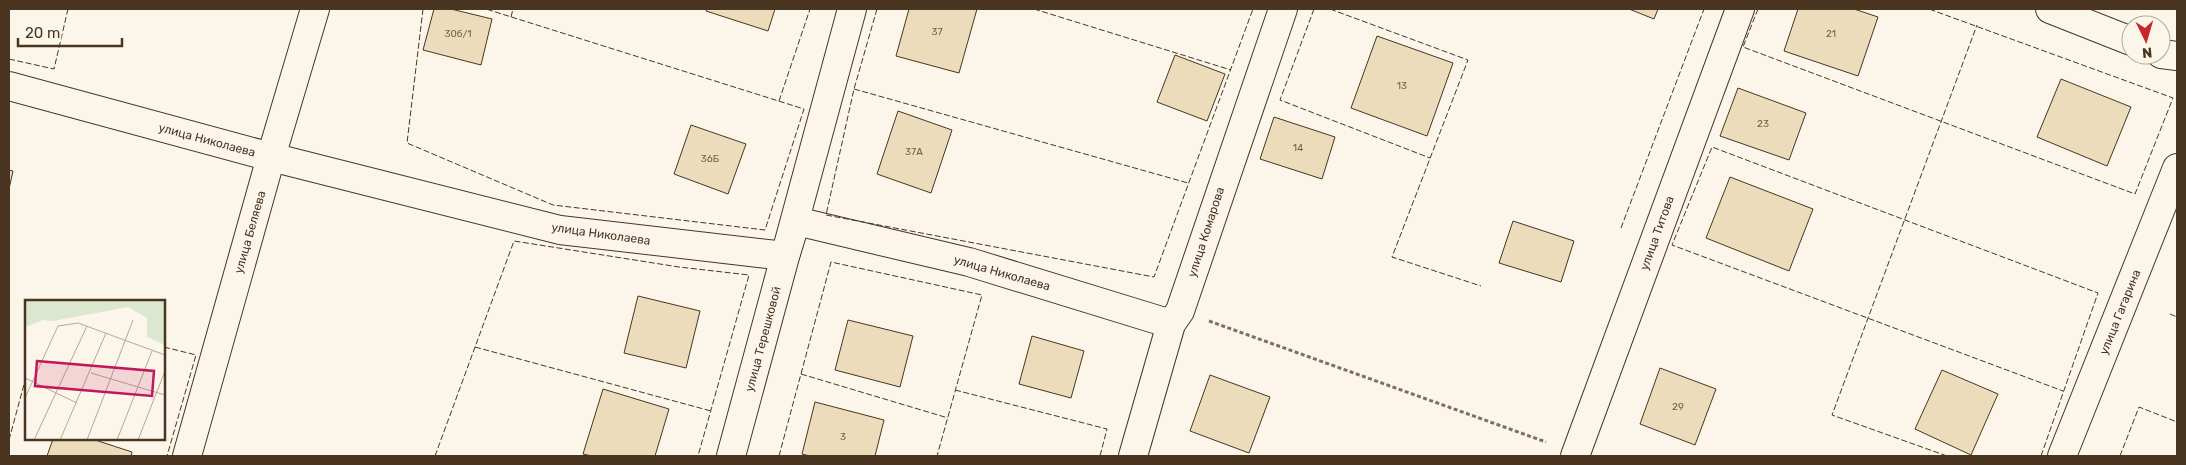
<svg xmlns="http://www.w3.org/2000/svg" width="2186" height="465" font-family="Rubik,sans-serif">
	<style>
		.building { fill: #ecdcbc; stroke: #4a3520 }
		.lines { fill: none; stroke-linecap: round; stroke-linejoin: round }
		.minor-casing { stroke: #4a3520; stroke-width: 30 }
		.path { stroke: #7f6f5c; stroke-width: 3; stroke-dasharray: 4 2.5; stroke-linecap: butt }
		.minor { stroke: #fbf6e9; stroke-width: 28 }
		.fence { stroke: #4a3520; stroke-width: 1; stroke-dasharray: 6 2.5; stroke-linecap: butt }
		.labels { text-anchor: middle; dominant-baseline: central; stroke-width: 4; stroke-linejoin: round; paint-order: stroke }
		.number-label { font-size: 10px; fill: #725f47 }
		.street-label { font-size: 12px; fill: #4a3520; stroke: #fbf6e9 }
		.inset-road { fill: none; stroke: #b4a999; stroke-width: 1 }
		.view { fill: #c2185b; fill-opacity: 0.15; stroke: #c2185b; stroke-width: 2.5 }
		.inset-edge { fill: none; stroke: #4a3520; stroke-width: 2.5 }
	</style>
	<rect width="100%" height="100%" fill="#fbf6e9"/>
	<g class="building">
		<path d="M434,9H451L492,19L481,65L423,50Z"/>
		<path d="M707,9H775L768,31L706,11Z"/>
		<path d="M909,9H977L959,73L896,56Z"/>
		<path d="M1629,9H1658L1654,19Z"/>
		<path d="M1798,9H1854L1878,17L1858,76L1784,51Z"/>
		<path d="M1377,36L1453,63L1427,136L1351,108Z"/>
		<path d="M1175,55L1225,74L1207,121L1157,102Z"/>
		<path d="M2061,79L2131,107L2107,166L2037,137Z"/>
		<path d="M1738,88L1806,113L1789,160L1720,136Z"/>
		<path d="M898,111L952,130L931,193L877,174Z"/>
		<path d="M1274,117L1335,137L1322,179L1260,159Z"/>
		<path d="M691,125L746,144L728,194L674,174Z"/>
		<path d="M9,170L13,171L9,189Z"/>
		<path d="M1730,177L1813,209L1789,271L1706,238Z"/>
		<path d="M1513,221L1574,241L1561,282L1499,263Z"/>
		<path d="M638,296L700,311L686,368L624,353Z"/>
		<path d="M848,320L913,336L900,387L835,370Z"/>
		<path d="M1032,336L1084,351L1071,398L1019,384Z"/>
		<path d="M1660,368L1716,389L1695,445L1640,424Z"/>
		<path d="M1942,370L1998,394L1971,455L1915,429Z"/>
		<path d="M1210,375L1270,397L1249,453L1190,431Z"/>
		<path d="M603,389L669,409L655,456H592L583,454Z"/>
		<path d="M815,402L884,420L875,456H810L802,454Z"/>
		<path d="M53,439H92L132,452L131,456H47Z"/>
	</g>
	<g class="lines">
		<g class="minor-casing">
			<g id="minor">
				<path d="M2050,9L2131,41"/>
				<path d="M2161,54L2177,56"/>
				<path d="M9,86L271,157L560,230L785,256L796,221L969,262L1171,324"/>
				<path d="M187,456L271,157L315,9"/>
				<path d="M731,456L852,9"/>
				<path d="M1133,456L1171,324L1180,311L1283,9"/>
				<path d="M1575,456L1740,9"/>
				<path d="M2062,456L2177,168"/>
			</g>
		</g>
		<path class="path" d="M1209,321L1546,442"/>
		<use href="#minor" class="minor"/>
		<g class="fence">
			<path d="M423,9L407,143L553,205L765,230L804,109L486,9"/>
			<path d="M877,9L854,89L826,215L1154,277L1253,9"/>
			<path d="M1034,9L1231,70"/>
			<path d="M1314,9L1280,100L1430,158"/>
			<path d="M1330,9L1468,60L1392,257L1481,286"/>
			<path d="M1758,9L1743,47L2135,194L2173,98L1929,9"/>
			<path d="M511,17L513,9"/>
			<path d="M9,59L54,69L68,9"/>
			<path d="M854,89L1188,183"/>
			<path d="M779,101L810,9"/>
			<path d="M1621,228L1704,9"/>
			<path d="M2170,314L2177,317"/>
			<path d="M164,347L196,355L167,456"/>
			<path d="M475,347L711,411"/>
			<path d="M801,374L948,418"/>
			<path d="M955,390L1107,429L1100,456"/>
			<path d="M9,440L26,377"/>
			<path d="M435,456L514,241L679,267L749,275L698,456"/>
			<path d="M779,456L831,262L982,295L937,456"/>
			<path d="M1947,456L1832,415L1977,25"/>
			<path d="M2041,456L2098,293L1712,147L1672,245L2063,391"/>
			<path d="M2120,456L2139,407L2177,422"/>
		</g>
	</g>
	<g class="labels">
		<g class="number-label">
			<text x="937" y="32">37</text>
			<text x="458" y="34">30б/1</text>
			<text x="1831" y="34">21</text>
			<text x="1402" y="86">13</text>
			<text x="1763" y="124">23</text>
			<text x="1298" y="148">14</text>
			<text x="914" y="152">37А</text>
			<text x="710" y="159">36Б</text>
			<text x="1678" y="407">29</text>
			<text x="843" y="437">3</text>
		</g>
		<g class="street-label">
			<text transform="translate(207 140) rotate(15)">улица Николаева</text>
			<text transform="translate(250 232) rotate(-74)">улица Беляева</text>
			<text transform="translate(1206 232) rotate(-72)">улица Комарова</text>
			<text transform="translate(1657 233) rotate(-70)">улица Титова</text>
			<text transform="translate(601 234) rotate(8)">улица Николаева</text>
			<text transform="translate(1002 273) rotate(16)">улица Николаева</text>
			<text transform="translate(2120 312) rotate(-68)">улица Гагарина</text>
			<text transform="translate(763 339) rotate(-75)">улица Терешковой</text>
		</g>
	</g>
	<g transform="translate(25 300)">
		<rect width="140" height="140" fill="#fbf6e9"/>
		<path d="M0,0H140V45L122,37V18L103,7L28,21L18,20L0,27Z" fill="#dce7d0"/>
		<path class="inset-road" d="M66,73L140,95M0,78L52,103M0,98L33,26L53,23L140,55M9,140L62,26M35,140L81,33M62,140L108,20M92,140L127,51M113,140L140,71"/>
		<path class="view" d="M12,61L129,71L127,96L10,86Z"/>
		<rect width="140" height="140" class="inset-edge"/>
	</g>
	<rect width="2186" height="465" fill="none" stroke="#4a3520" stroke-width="20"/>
	<g transform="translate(2146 40) rotate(175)"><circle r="24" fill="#fbf6e9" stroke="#b4a999"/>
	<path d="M0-4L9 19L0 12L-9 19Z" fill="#c62828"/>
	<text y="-8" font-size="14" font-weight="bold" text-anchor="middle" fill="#4a3520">N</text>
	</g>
	<path d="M18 38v8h104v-8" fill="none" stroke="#4a3520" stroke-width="2.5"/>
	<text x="25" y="38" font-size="15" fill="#4a3520" stroke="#fbf6e9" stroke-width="4" paint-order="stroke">20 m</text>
</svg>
